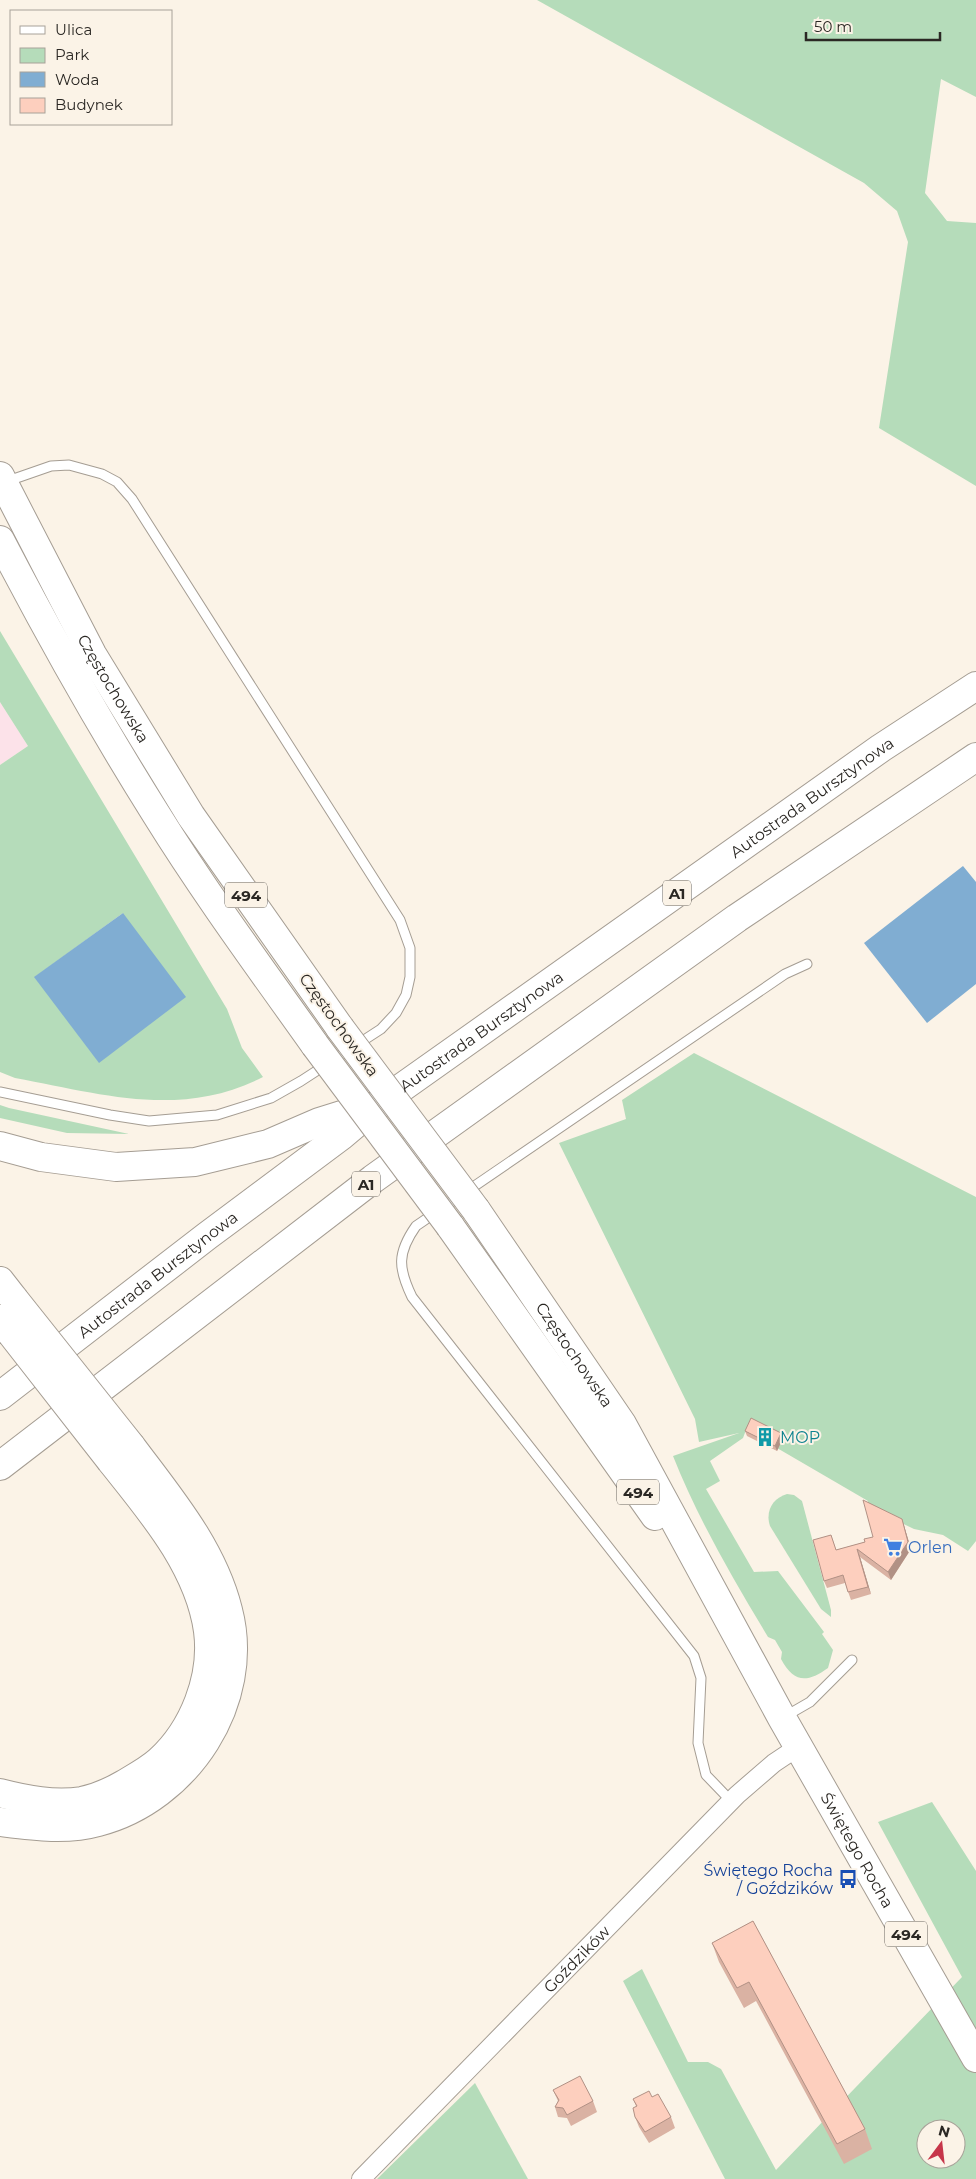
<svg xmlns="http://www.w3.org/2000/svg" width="976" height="2179" font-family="Montserrat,sans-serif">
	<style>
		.industrial { fill: #fce2e9 }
		.green { fill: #b5dcba; fill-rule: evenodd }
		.water { fill: #80add2 }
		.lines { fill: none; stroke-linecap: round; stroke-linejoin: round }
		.service-casing { stroke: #a59d93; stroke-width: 11 }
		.minor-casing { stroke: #a59d93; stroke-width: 20 }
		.primary-casing { stroke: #a59d93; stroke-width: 30 }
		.motorway-casing { stroke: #a59d93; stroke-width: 30 }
		.service { stroke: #fff; stroke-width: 9 }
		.minor { stroke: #fff; stroke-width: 18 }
		.primary { stroke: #fff; stroke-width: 28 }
		.motorway { stroke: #fff; stroke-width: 28 }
		.primary-bridge-casing { stroke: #a59d93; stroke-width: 30; stroke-linecap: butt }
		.motorway-bridge-casing { stroke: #a59d93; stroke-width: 30; stroke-linecap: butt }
		.primary-bridge { stroke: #fff; stroke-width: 28 }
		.motorway-bridge { stroke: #fff; stroke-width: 28 }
		.wall { fill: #dab2a3 }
		.shaded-wall { fill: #b19185 }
		.building { fill: #fdcfbe; stroke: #b19185 }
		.labels { text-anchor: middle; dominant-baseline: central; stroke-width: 4; stroke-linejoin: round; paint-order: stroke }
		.shield { fill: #fbf3e7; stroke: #69655e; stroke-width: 1 }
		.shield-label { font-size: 15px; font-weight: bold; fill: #2b2824 }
		.street-label { font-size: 16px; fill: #2b2824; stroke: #fbf3e7 }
		.culture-label { font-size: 16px; fill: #0d838f; stroke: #fbf3e7; text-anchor: start }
		.shop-label { font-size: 16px; fill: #366cbe; stroke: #fbf3e7; text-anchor: start }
		.transit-label { font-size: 16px; fill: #164399; stroke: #fbf3e7; text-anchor: end }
	</style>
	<rect width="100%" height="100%" fill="#fbf3e7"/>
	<path class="industrial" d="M0,702L28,746L0,765Z"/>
	<g class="green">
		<path d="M537,0H976V97L941,79L925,193L947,221L976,223V486L879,428L908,242L897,211L864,183Z"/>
		<path d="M0,631L227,1009L242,1048L263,1077C180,1119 102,1094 15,1078L0,1072V765L28,746L0,702ZM123,913L99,1062L35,977Z"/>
		<path d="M694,1053L976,1197V1541L968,1551L943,1535L914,1529L866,1506L868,1501L746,1430L743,1438L710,1461L720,1481L706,1489L754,1572L778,1571L824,1632L822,1634L833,1650L828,1668C807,1683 794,1683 781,1659L782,1652L775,1640L768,1637C733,1579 698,1519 673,1456L739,1433L699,1442L695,1419L559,1143L626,1119L622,1100Z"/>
		<path d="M0,1105L9,1108L129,1134L67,1133L0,1118Z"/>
		<path d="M787,1494L794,1495L802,1501L831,1610V1617L821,1609L770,1526C765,1511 773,1498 787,1494Z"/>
		<path d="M932,1802L976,1871V2179H725L623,1981L642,1969L688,2062H708L721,2069L776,2170L962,1977L878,1822ZM926,2129H956V2159H926Z"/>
		<path d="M475,2083L528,2179H377Z"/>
	</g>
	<g class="water">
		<path d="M963,866L976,882V984L927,1023L864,943Z"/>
		<path d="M123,913L186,997L99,1063L34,977Z"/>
	</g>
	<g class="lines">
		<g class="service-casing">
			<g id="service">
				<path d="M0,1092L110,1115L149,1121L217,1115L271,1098L301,1081L381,1029L396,1013L406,995L410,977V948L400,920L132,499L117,482L102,474L69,465L51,466L5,482"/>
				<path d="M784,1717L810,1702L852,1660"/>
				<path d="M731,1801L706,1775L698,1743L701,1678L694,1656L412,1297C398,1268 397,1253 416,1226L785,974L807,964"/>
			</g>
		</g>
		<g class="minor-casing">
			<g id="minor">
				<path id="s1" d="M361,2179L737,1795L774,1763L798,1747"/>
			</g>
		</g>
		<g class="primary-casing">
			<g id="primary">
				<path id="s2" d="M0,476L92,654L191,816L340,1028"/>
				<path d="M0,540C49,634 100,725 156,814C205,893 261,969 315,1045"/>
				<path id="s3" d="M476,1210L622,1424L782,1718L976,2058"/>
				<path d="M450,1226L655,1516"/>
			</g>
		</g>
		<g class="motorway-casing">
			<g id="motorway">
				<path d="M0,1146L41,1157L116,1167L195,1162L268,1144L319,1122L367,1107"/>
				<path d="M0,1281L14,1299"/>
				<path id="s4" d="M0,1396L207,1236L341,1136L380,1103L881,748L976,686"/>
				<path d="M0,1466L373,1179L737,918L976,757"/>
				<path d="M0,1793C27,1800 54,1805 82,1801C96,1798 112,1791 124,1784C136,1777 149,1770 159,1761C194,1729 214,1677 208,1631C199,1566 150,1510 111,1461"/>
				<path d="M0,1822C32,1826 66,1831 98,1822C187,1799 252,1701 228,1610C212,1547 169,1497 131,1446"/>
			</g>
		</g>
		<use href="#service" class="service"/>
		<use href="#minor" class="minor"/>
		<use href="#primary" class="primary"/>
		<use href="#motorway" class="motorway"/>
		<g class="primary-bridge-casing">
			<g id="primary-bridge">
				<path d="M340,1028L476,1210"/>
				<path d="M315,1045L450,1226"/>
			</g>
		</g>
		<g class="motorway-bridge-casing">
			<g id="motorway-bridge">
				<path d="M14,1299L131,1446"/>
				<path d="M0,1319L111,1461"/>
			</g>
		</g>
		<use href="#primary-bridge" class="primary-bridge"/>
		<use href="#motorway-bridge" class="motorway-bridge"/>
	</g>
	<g class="wall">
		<path d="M745,1431L781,1433L783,1438L777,1451L747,1436Z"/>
		<path d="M902,1519L911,1549L891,1580L860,1557L871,1594L851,1600L845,1583L827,1588L824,1581L831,1535L836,1550L865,1542Z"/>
		<path d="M753,1921L865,2129L872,2149L844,2164L756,2001L744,2008L719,1962L712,1943Z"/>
		<path d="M553,2090L593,2101L597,2112L571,2126L567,2118L558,2117L555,2107L558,2101Z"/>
		<path d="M652,2097L671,2117L675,2128L649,2143L639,2127L635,2117L636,2106L633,2099Z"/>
	</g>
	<g class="shaded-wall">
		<path d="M781,1433L783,1438L777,1451L775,1446Z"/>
		<path d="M902,1519L911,1549L891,1580L888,1572Z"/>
		<path d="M857,1549L860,1557L871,1594L868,1587Z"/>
	</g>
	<g class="building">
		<path d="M751,1418L781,1433L775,1446L745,1431Z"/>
		<path d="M863,1500L902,1519L908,1542L888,1572L857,1549L868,1587L848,1592L843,1575L824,1581L813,1540L831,1535L836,1550L865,1542L864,1539L873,1537Z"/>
		<path d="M753,1921L865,2129L837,2144L749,1982L737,1988L712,1943Z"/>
		<path d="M580,2076L593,2101L567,2115L563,2108L555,2107L559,2100L553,2090Z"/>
		<path d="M649,2091L652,2097L658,2094L671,2117L645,2132L635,2117L633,2108L637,2106L633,2099Z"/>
	</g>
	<defs>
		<g id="building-bare" transform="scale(1.5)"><path d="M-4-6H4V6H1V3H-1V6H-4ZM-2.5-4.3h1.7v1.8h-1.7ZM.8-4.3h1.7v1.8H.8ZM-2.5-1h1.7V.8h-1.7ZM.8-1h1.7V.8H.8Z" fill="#0f9aa8" stroke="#fbf3e7" stroke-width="2.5" paint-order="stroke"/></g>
		<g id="supermarket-bare" transform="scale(1.5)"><path d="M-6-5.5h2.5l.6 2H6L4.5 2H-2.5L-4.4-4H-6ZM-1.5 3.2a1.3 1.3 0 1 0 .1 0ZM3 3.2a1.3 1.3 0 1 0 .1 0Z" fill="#3f7fe0" stroke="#fbf3e7" stroke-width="2.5" paint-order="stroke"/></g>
		<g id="bus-bare" transform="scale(1.5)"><path d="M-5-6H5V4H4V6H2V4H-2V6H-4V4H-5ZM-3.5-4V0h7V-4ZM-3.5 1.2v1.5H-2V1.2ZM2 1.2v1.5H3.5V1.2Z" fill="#1a4fb4" stroke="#fbf3e7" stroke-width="2.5" paint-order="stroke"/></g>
	</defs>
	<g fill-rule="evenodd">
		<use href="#building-bare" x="765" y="1437"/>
		<use href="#supermarket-bare" x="893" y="1547"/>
		<use href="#bus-bare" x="848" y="1879"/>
	</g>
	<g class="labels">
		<g class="shield">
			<rect x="663" y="880.5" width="28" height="25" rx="4"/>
			<rect x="225" y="882.5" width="42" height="25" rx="4"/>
			<rect x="352" y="1171.5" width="28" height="25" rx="4"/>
			<rect x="617" y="1479.5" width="42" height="25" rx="4"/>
			<rect x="885" y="1921.5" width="42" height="25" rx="4"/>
		</g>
		<g class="shield-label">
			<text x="677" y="893">A1</text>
			<text x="246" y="895">494</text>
			<text x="366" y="1184">A1</text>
			<text x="638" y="1492">494</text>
			<text x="906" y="1934">494</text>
		</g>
		<g class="street-label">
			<text stroke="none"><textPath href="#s2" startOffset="241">Częstochowska</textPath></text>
			<text stroke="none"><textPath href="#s4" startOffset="1009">Autostrada Bursztynowa</textPath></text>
			<text transform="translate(339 1025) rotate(54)">Częstochowska</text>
			<text stroke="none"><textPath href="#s4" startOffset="604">Autostrada Bursztynowa</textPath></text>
			<text stroke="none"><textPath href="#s4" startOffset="199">Autostrada Bursztynowa</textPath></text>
			<text stroke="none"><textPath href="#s3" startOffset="175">Częstochowska</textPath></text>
			<text stroke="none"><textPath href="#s3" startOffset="746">Świętego Rocha</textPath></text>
			<text stroke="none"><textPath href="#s1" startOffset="308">Goździków</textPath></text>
		</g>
		<g class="culture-label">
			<text x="780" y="1437">MOP</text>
		</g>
		<g class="shop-label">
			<text x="908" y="1547">Orlen</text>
		</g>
		<g class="transit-label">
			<text x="833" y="1870">Świętego Rocha<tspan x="833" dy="18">/ Goździków</tspan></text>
		</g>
	</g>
	<rect x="10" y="10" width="162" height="115" fill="#fbf3e7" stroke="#a8a299"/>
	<rect x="20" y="26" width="25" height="8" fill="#ffffff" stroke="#a8a299"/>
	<text x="55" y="35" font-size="15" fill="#2b2824">Ulica</text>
	<rect x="20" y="48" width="25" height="15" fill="#b5dcba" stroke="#a8a299"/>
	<text x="55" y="60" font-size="15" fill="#2b2824">Park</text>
	<rect x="20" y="72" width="25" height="15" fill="#80add2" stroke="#a8a299"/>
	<text x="55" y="85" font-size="15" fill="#2b2824">Woda</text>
	<rect x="20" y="98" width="25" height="15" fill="#fdcfbe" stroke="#a8a299"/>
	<text x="55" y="110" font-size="15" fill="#2b2824">Budynek</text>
	<g transform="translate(941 2144) rotate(15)"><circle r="24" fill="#fbf3e7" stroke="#a8a299"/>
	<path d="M0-4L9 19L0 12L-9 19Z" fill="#c6364a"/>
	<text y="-8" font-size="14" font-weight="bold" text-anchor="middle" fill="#2b2824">N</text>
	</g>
	<path d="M806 32v8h134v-8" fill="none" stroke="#2b2824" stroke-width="2.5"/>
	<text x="814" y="32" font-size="15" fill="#2b2824" stroke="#fbf3e7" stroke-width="4" paint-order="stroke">50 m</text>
</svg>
